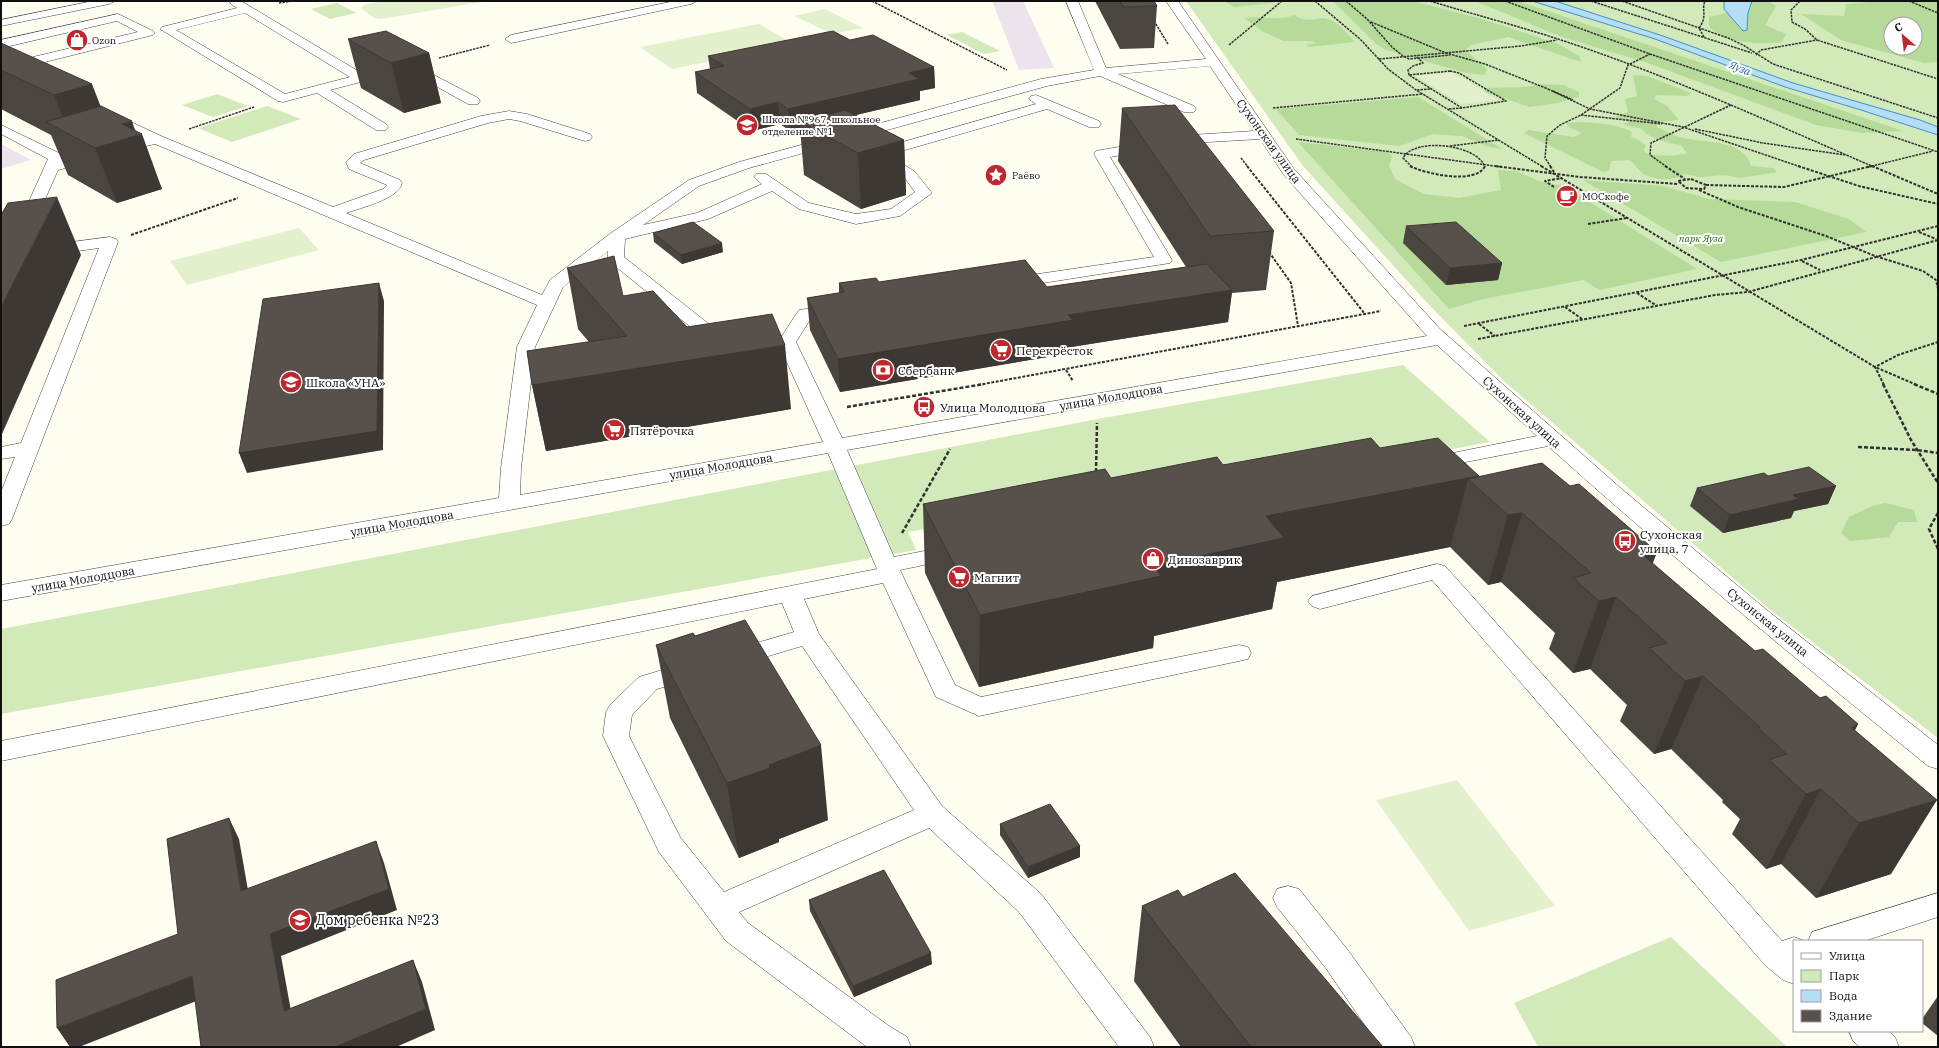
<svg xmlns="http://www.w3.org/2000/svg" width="1939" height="1048" font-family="'IBM Plex Serif',serif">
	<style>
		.industrial { fill: #ece3ed }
		.green { fill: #d2e9ba; fill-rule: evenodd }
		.forest { fill: #b5da99; fill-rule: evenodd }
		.pitch { fill: #e3f0cc }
		.water { fill: #b5ddf6; stroke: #3d91cc }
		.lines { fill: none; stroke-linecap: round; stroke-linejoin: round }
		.minor-casing { stroke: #424242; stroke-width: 1 }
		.path-far2 { stroke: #313131; stroke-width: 1.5; stroke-dasharray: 2.5 1; stroke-linecap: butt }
		.path-far1 { stroke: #313131; stroke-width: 2; stroke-dasharray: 3 1.5; stroke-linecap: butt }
		.path { stroke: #313131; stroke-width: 2.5; stroke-dasharray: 4 2; stroke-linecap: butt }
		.minor { fill: #fff; fill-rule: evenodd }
		.wall { fill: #4b4540 }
		.shaded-wall { fill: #3d3834 }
		.building { fill: #57504b; stroke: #3d3834 }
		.labels { text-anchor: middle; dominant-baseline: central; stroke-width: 4; stroke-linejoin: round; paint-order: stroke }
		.far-poi-label { font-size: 10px; fill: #0f0f0f; stroke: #fff; text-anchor: start }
		.far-park-label { font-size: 10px; font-style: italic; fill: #2d661f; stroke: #fff }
		.far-water-label { font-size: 11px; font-style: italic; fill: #1863a0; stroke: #fff }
		.street-label { font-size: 12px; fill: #0f0f0f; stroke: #fff }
		.poi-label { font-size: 12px; fill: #0f0f0f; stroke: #fff; text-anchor: start }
		.near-poi-label { font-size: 14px; fill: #0f0f0f; stroke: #fff; text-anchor: start }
	</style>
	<rect width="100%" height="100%" fill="#fffcf0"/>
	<g class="industrial">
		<path d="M992,1H1023L1054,68L1019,70Z"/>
		<path d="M1,144L31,160L1,169Z"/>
	</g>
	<g class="green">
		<path d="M1186,1H1938V738L1768,608L1505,382L1430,306L1303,166ZM1891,24H1915V48H1891Z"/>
		<path d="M337,3L356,13L330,19L311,9Z"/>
		<path d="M962,32L1000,51L984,54L947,35Z"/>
		<path d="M217,94L248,106L213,117L182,105Z"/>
		<path d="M267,106L301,119L232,142L198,128Z"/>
		<path d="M1403,365L1490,442L1261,485L1095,498L908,532L916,550L1,714V629L1098,419Z"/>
		<path d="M1671,937L1787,1047H1538L1514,1003Z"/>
	</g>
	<g class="forest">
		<path d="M1224,1H1272L1275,3L1234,7Z"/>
		<path d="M1333,1H1412L1482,19L1558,44L1579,56L1581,62L1508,37L1471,45L1465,50L1487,69L1485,75L1466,73L1386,50L1376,44Z"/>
		<path d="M1475,1H1518L1903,131L1863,133L1816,125L1645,62L1562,37Z"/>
		<path d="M1739,1H1768L1776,6L1765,25L1786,34L1782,42C1758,44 1726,45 1709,26V17L1737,10Z"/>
		<path d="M1884,1H1938V62L1924,63L1841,40L1801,14L1844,16L1846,4ZM1891,24H1915V48H1891Z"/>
		<path d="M1294,15C1311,26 1316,14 1331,20C1340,24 1348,35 1355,42L1309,47L1306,45L1316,43L1312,41H1283L1262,31L1244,18C1261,15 1278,22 1294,15Z"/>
		<path d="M1633,75L1647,76L1691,93L1687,96L1656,95L1654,99L1667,106L1679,120L1657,122V127C1665,131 1674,136 1683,138C1703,143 1745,139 1751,166L1773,168L1777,172L1741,178L1724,175L1700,177L1685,174C1674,181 1656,181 1644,174C1639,171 1635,164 1630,160L1611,161L1609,171L1603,172L1524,133L1528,130L1574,137L1582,133L1570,128L1566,123C1585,121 1615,123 1632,132L1631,137L1639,140L1646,146L1644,149L1645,153C1659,156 1672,157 1687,153L1681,145C1670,143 1648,139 1642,129L1624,125L1628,121L1615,117L1628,112L1625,99L1637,96Z"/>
		<path d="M1540,84L1563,85L1579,92V97L1557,103L1529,107L1485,92V88L1526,87Z"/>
		<path d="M1418,97L1502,149L1489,147L1462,136L1432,134L1400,146L1299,135L1276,109Z"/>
		<path d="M1298,142L1387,152L1392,156L1389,166L1395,179L1424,194L1459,198L1501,190L1498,170L1517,171L1538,181L1564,186L1697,269L1599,290L1584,280L1483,299L1449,309Z"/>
		<path d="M1583,180L1663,186L1709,199L1795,202L1849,219L1866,232L1721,262Z"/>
		<path d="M1885,503L1914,510L1917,522H1898L1889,537L1850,541L1841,533L1849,517L1872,506Z"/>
	</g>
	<g class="pitch">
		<path d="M383,1H487L381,19L374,18L361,8L364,5Z"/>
		<path d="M825,9L863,28L832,34L794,16Z"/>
		<path d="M759,24L794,44L672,69L640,47Z"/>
		<path d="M1453,72L1498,100L1462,104L1416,76Z"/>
		<path d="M299,228L319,250L187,285L170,261Z"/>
		<path d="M1457,780L1555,906L1469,931L1376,800Z"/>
	</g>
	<g class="water">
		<path d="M1532,1H1555L1663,36L1793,83L1920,120L1938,127V135L1861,110L1785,87L1655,39Z"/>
		<path d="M1724,1H1752L1748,13L1747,30L1743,31L1724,9Z"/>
	</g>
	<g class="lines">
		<g class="minor-casing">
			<g id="minor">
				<path d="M93,1H115L109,4L1,26V20Z"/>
				<path d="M230,1H241L363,74L409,62L478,98L480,101L478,104H468L407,70L330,90L386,124L388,127L386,130H376L317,93L283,102L278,101L160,29L162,27L237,8L231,4ZM245,13L350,77L285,94L176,30Z"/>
				<path d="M675,1H697L691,4L511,43L505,39L511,35Z"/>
				<path d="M1066,1H1078L1106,68L1206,59L1166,1H1178L1294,169L1440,329L1624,491L1768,611L1938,745V769L1928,766C1800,662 1671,557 1548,446L1430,469L1423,467L1420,463L1423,459L1537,436L1437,345L847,450L894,557L954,545L962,547L965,552L962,557L900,570L955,685L981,697L1239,645L1248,647L1251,653L1248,659L1239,661L979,716L936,697L883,583L804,599L819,634L942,806L1041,894L1150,1037L1154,1047H1119L1019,912L929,828L739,912L748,923L889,1026L907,1037L911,1047H867L726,941L659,852L603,736L606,712L610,705L639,677L692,661L701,664L705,670L701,676L657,689L632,715L629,736L680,837L724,892L914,810L802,646L735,666L726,664L723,658L726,652L794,632L782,603L1,761V741L877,569L828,453L1,601V585L499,498L501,468L517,347L537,305L155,144L142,147L137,146L135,143L137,140L143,138L104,120L102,117L104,114H114L161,136L333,207L383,189L387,185L349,169L346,162L354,154L481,116L509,111L527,114L590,134L592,137L590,140L585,141L520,121L509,119L488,123L364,160L360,163L400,180L402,183C399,199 360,208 346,213L542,295L550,280L611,233L689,180L739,162L1041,79L1094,70ZM1210,66L1254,131L1191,135L1101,150L1096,151L1094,154L1154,257L1011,278L1005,279L1003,283L1005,287L1011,288L1170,263L1172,260L1110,157L1191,143L1260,139L1284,175L1427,336L842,438L796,342L811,318L845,313L848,309L845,305L839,304L799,310L782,336L719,332L624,257L625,239L708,219L772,191L799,209L856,224L900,216L932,193L914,171L888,155L1047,109L1089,127H1099L1101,124L1099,121L1036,95L1031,96L1029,99L1036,104L871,151L869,154L871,157L904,177L915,192L891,209L856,214L809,203L766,174H756L754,177L762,184L697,213L643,225L699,186L749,168L1047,86L1100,76L1184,112H1194L1196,109L1194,106L1118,74ZM608,251V259L610,262L708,341L780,347L823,442L520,495L521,468L535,347L563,287Z"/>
				<path d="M118,14L153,31L155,33L153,35L37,64L31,60L33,57L138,32L117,21L1,48V40Z"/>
				<path d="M1,125L61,154L63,157L62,160L91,153L96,154L98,157L96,160L58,170L31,231L25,233L19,231L17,228L48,159L1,134Z"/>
				<path d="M110,237L116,239L118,242L12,519L9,524L1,526V492L15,457L1,459V447L21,443L99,248L49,255L43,253L41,250L43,247L49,245Z"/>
				<path d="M1437,564L1445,566L1782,941L1794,937L1805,941H1794V984L1783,980L1765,965L1432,580L1320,609L1312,606L1308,601L1312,596Z"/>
				<path d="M1288,886L1299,889L1347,949L1411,1037L1415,1047H1380L1325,967L1277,907L1273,898L1277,889Z"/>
				<path d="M1938,893V917L1864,941H1808L1812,932Z"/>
				<path d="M1849,1031H1888L1895,1037L1899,1047H1860L1853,1041Z"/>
			</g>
		</g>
		<g class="path-far2">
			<path d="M872,1L1007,70"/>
			<path d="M1315,1L1360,39L1388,69L1416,90L1543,167"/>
			<path d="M1346,1L1367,19L1392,47L1403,56L1409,59L1450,55"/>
			<path d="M1430,1C1472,14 1515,25 1558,39C1665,74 1770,122 1874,167"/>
			<path d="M1505,1L1650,54L1938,152"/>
			<path d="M1591,1L1752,53"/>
			<path d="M1622,1L1728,38L1743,45L1773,64L1938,118"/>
			<path d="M1800,1L1791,10L1792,22L1805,29L1817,40L1938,79"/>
			<path d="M1909,1L1938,13"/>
			<path d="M279,3L292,1"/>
			<path d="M1154,21L1168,44"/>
			<path d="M1371,22L1446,53L1485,64L1548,89"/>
			<path d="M1704,37L1699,28C1708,16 1701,10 1705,1"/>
			<path d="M1229,45L1282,1"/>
			<path d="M1756,55L1761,50L1817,40"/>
			<path d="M439,58L490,45"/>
			<path d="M1379,59L1521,46L1557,40"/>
			<path d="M1450,71L1459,73L1506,101L1462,108L1409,75Z"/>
			<path d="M1409,75L1408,70L1413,66L1423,63L1416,56"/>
			<path d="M1548,89L1590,109L1683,127L1801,167"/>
			<path d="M1417,90L1431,89"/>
			<path d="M1553,91L1573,100"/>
			<path d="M1273,108L1423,94"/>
			<path d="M1449,109L1462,108"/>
			<path d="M1581,115L1662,124"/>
			<path d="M189,129L254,107"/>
			<path d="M1695,129L1763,143L1845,155"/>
			<path d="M1296,139L1502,167"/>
			<path d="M1450,146L1499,140"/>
			<path d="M1241,158L1248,167"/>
			<path d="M1412,167L1403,158C1414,137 1477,144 1485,167"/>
			<path d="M1551,167L1545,158L1547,136L1560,125L1581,115L1620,88L1628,65L1650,54"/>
			<path d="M1667,167L1650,155L1651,143L1731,105"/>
			<path d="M1868,167L1933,151"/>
		</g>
		<g class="path-far1">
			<path d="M1247,166L1365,314"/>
			<path d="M1410,166C1425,174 1476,185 1485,166"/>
			<path d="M1495,166L1580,177L1678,184"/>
			<path d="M1541,166L1875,367L1917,385"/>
			<path d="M1550,166L1554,172"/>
			<path d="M1665,166L1685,179"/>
			<path d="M1798,166L1859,186L1938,204"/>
			<path d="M1872,166L1938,194"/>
			<path d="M1691,179L1706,185L1704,189L1686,188L1678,181Z"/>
			<path d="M1706,185L1784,187L1872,166"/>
			<path d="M1554,187L1545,181L1562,178"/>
			<path d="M1699,190L1738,207L1826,236L1875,256L1923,271L1936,280L1938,289"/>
			<path d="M1588,224L1627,218"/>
			<path d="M1919,232L1936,239"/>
			<path d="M131,235L238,198"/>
			<path d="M1269,252L1291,283L1298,326"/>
			<path d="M1802,261L1820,270"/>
			<path d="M1637,293L1657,306"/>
			<path d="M1565,307L1582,319"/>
			<path d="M1479,324L1495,336"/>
			<path d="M1464,326L1801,260L1938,226"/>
			<path d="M1478,339L1715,295L1748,292L1938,240"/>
			<path d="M1066,370L1073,381"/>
			<path d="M978,385L1381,311"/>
			<path d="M1884,385L1875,367L1898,355L1938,342"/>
		</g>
		<g class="path">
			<path d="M1883,384L1911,440L1938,483"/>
			<path d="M1914,384L1938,394"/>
			<path d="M847,407L984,384"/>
			<path d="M1858,447L1917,450L1938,453"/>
			<path d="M1096,472L1097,423"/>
			<path d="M1938,513L1929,529L1938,549"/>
			<path d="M902,533L950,449"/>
		</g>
		<use href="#minor" class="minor"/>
	</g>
	<g class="wall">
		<path d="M1095,1H1154L1157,6L1154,48L1120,49Z"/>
		<path d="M348,39L429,53L441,103L404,113L361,88Z"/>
		<path d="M850,40L934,67L935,88L920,91V100L856,115L904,140L906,195L861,209L804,175L800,128L790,131L780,124L752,131L697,93L695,72L710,69L708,56Z"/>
		<path d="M1,43L101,106L136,131L162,189L117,203L68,175L51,135L1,109Z"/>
		<path d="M1122,108L1274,231L1266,290L1232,293L1228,322L1071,347V353L840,392L810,330L807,298L839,293V283L879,282L1047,287L1186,267L1118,161Z"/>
		<path d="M1406,226L1502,263L1498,280L1446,285L1403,243Z"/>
		<path d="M653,233L723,252L682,264L654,242Z"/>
		<path d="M567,268L687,327L791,409L546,451L532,385L589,342L578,329Z"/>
		<path d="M1380,448L1479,476L1570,486L1657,552L1652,563L1755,651L1820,698L1858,724L1855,730L1891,874L1816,898L1781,864L1766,869L1732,834L1740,819L1722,802L1723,800L1671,749L1654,754L1620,721L1627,705L1590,669L1573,673L1549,649L1555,633L1501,582L1488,585L1450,547L1277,582L1272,609L1154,636L1153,648L979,687L925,573L923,504L1223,465Z"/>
		<path d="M1768,476L1836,486L1828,504L1794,511L1791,518L1723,533L1690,506L1697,488Z"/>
		<path d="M695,636L828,820L779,839V842L739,858L670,718L656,645Z"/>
		<path d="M1000,824L1080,846V857L1028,878L1000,835Z"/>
		<path d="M1183,897L1383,1047H1181L1134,981L1142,906Z"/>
		<path d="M809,900L932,964L854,997L810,911Z"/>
		<path d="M1938,996V1036L1922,1023V1019Z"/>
	</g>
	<g class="shaded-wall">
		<path d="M429,53L441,103L404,113L391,63Z"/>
		<path d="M934,67L935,88L920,91V100L808,126L800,122V128L790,131L788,109L909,73Z"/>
		<path d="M92,84L112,136L70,134L54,95Z"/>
		<path d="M778,102L780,124L752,131L750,109Z"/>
		<path d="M132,121L137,136L142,134L162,189L117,203L95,148L122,124Z"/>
		<path d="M904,140L906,195L861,209L858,153Z"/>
		<path d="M57,197L81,255L2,434H1V307Z"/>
		<path d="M722,243L723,252L682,264L681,255Z"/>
		<path d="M1502,263L1498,280L1446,285L1450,268Z"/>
		<path d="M379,283L384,301L383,450L247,473L239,453Z"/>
		<path d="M1232,290L1228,322L1071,347V353L840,392L838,359L1068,315Z"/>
		<path d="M785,345L791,409L546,451L532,385Z"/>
		<path d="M1479,476L1468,479L1450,547L1277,582L1272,609L1154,636L1153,648L979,687L980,615L1154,566L1266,516Z"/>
		<path d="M1836,486L1828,504L1794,511L1791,518L1723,533L1730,515L1793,495Z"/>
		<path d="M1522,513L1501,582L1488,585L1508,515Z"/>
		<path d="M1657,552L1634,613L1643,555Z"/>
		<path d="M1616,597L1590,669L1573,673L1599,601Z"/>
		<path d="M1703,676L1671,749L1654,754L1685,681Z"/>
		<path d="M1858,724L1823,790L1821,789L1781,864L1766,869L1806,794L1852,728Z"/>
		<path d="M821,745L828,820L779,839V842L739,858L727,783L769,765Z"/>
		<path d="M1937,800L1891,874L1816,898L1859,823Z"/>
		<path d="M229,818L239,839L252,913L241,891Z"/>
		<path d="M376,841L384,863L397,910L281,956L295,1033L284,1011L270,934Z"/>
		<path d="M1080,846V857L1028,878V867Z"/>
		<path d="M931,953L932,964L854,997L853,986Z"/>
		<path d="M413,960L422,982L435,1030L396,1047H335Z"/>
		<path d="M192,976L204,998L79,1047H70L57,1028Z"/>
	</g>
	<g class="building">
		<path d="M1120,1H1154L1157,6L1123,7Z"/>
		<path d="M386,31L429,53L391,63L348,39Z"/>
		<path d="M833,31L850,40L873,35L934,67L909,73L919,79L788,109L778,102L750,109L695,72L724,66L708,56Z"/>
		<path d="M1,43L92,84L54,95L1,70Z"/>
		<path d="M1175,105L1274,231L1210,236L1122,108Z"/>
		<path d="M101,106L132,121L122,124L142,134L95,148L46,122Z"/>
		<path d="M845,110L904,140L858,153L800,122Z"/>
		<path d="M57,197L1,307V215L8,203Z"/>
		<path d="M693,222L722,243L681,255L653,233Z"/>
		<path d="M1456,222L1502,263L1450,268L1406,226Z"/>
		<path d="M614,256L623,296L653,291L687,327L772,314L785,345L532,385L527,351L627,336L567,268Z"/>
		<path d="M1025,260L1047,287L1207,264L1232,290L1068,315L1073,320L838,359L807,298L844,292L839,283L876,278L879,282Z"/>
		<path d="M379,283L377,431L239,453L263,299Z"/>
		<path d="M1371,438L1380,448L1438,438L1479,476L1266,516L1284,538L1154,566L1161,576L980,615L923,504L1105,469L1111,478L1217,457L1223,465Z"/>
		<path d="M1542,463L1570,486L1579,484L1657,552L1643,555L1755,651L1763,649L1820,698L1826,696L1858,724L1852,728L1937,800L1859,823L1821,789L1806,794L1769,760L1787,754L1758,728L1760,727L1703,676L1685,681L1649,648L1667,643L1616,597L1599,601L1573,578L1591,573L1522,513L1508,515L1468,479Z"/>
		<path d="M1809,467L1836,486L1793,495L1799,499L1730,515L1697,488L1764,473L1768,476Z"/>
		<path d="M745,620L821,745L769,765L770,768L727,783L656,645L693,633L695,636Z"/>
		<path d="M1050,804L1080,846L1028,867L1000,824Z"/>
		<path d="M229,818L241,891L376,841L389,889L270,934L284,1011L413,960L426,1009L335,1047H201L192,976L57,1028L56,980L178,934L167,839Z"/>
		<path d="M884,870L931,953L853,986L809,900Z"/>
		<path d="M1235,873L1383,1047H1251L1142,906L1178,890L1183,897Z"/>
	</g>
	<defs>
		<g id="shop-disc" transform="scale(1.15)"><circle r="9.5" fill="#be272d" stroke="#fff"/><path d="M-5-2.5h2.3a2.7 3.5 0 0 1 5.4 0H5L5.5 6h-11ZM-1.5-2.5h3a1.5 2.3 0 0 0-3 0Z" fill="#fff"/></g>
		<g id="school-disc" transform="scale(1.15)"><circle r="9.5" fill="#be272d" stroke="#fff"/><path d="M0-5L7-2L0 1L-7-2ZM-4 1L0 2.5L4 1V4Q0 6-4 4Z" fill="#fff"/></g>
		<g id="sight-disc" transform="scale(1.15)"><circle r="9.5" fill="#be272d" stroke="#fff"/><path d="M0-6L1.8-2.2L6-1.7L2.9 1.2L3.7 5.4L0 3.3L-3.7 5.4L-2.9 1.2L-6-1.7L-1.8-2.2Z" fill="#fff"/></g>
		<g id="cafe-disc" transform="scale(1.15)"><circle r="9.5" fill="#be272d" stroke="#fff"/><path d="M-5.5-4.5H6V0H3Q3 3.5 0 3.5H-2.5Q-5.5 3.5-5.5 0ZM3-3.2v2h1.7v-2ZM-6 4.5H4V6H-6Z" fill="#fff"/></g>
		<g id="supermarket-disc" transform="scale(1.15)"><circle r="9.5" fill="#be272d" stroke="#fff"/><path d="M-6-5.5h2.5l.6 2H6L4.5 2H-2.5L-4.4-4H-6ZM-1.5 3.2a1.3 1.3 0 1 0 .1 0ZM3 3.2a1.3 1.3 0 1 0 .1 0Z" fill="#fff"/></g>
		<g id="bank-disc" transform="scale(1.15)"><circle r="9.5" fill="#be272d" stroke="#fff"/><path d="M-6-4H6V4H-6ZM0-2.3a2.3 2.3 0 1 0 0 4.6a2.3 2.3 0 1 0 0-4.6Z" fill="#fff"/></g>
		<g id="bus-disc" transform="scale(1.15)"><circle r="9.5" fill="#be272d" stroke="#fff"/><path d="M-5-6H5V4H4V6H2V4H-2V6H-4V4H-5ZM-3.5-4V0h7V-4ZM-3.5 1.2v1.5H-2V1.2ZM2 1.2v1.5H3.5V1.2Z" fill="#fff"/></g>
	</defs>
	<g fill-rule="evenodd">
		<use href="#shop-disc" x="77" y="40"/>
		<use href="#school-disc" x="747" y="125"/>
		<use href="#sight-disc" x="996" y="175"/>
		<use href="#cafe-disc" x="1567" y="196"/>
		<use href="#supermarket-disc" x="1001" y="350"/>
		<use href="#bank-disc" x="883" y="370"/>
		<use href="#school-disc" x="291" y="382"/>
		<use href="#bus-disc" x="924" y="407"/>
		<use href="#supermarket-disc" x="614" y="430"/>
		<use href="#bus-disc" x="1625" y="541"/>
		<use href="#shop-disc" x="1153" y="559"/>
		<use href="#supermarket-disc" x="959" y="577"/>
		<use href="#school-disc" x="300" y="920"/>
	</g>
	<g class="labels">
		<g class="far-poi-label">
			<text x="92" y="40">Ozon</text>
			<text x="762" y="119">Школа №967, школьное<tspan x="762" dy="12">отделение №1</tspan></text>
			<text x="1012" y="175">Раёво</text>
			<text x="1582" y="196">МОСкофе</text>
		</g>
		<g class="far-park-label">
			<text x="1701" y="238">парк Яуза</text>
		</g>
		<g class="far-water-label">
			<text transform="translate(1740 68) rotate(21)">Яуза</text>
		</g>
		<g class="street-label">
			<text transform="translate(1269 141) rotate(54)">Сухонская улица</text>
			<text transform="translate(1111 397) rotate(-10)">улица Молодцова</text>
			<text transform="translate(1522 412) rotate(42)">Сухонская улица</text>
			<text transform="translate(721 466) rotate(-10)">улица Молодцова</text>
			<text transform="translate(402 523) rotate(-10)">улица Молодцова</text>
			<text transform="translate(83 579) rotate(-10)">улица Молодцова</text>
			<text transform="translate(1768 622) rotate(39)">Сухонская улица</text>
		</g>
		<g class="poi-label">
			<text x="1016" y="350">Перекрёсток</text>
			<text x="898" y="370">Сбербанк</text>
			<text x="306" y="382">Школа «УНА»</text>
			<text x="940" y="407">Улица Молодцова</text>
			<text x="630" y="430">Пятёрочка</text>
			<text x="1640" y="534">Сухонская<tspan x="1640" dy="14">улица, 7</tspan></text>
			<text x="1168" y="559">Динозаврик</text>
			<text x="974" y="577">Магнит</text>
		</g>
		<g class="near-poi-label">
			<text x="316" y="920">Дом ребенка №23</text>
		</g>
	</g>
	<rect width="1939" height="1048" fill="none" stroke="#0f0f0f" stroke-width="4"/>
	<rect x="1793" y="940" width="130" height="92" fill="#ffffff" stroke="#9f9f9f"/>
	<rect x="1801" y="953" width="20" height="6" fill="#ffffff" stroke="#9f9f9f"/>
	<text x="1829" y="960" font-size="12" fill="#0f0f0f">Улица</text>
	<rect x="1801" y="970" width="20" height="12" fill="#d2e9ba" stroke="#9f9f9f"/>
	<text x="1829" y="980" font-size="12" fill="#0f0f0f">Парк</text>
	<rect x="1801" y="990" width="20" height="12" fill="#b5ddf6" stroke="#9f9f9f"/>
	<text x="1829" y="1000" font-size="12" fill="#0f0f0f">Вода</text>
	<rect x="1801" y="1010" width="20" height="12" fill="#57504b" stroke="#9f9f9f"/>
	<text x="1829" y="1020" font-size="12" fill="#0f0f0f">Здание</text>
	<g transform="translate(1903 36) rotate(332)"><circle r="19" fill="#ffffff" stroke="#9f9f9f"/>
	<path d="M0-3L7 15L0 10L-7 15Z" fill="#be272d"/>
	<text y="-6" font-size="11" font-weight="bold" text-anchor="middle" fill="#0f0f0f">С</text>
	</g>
</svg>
